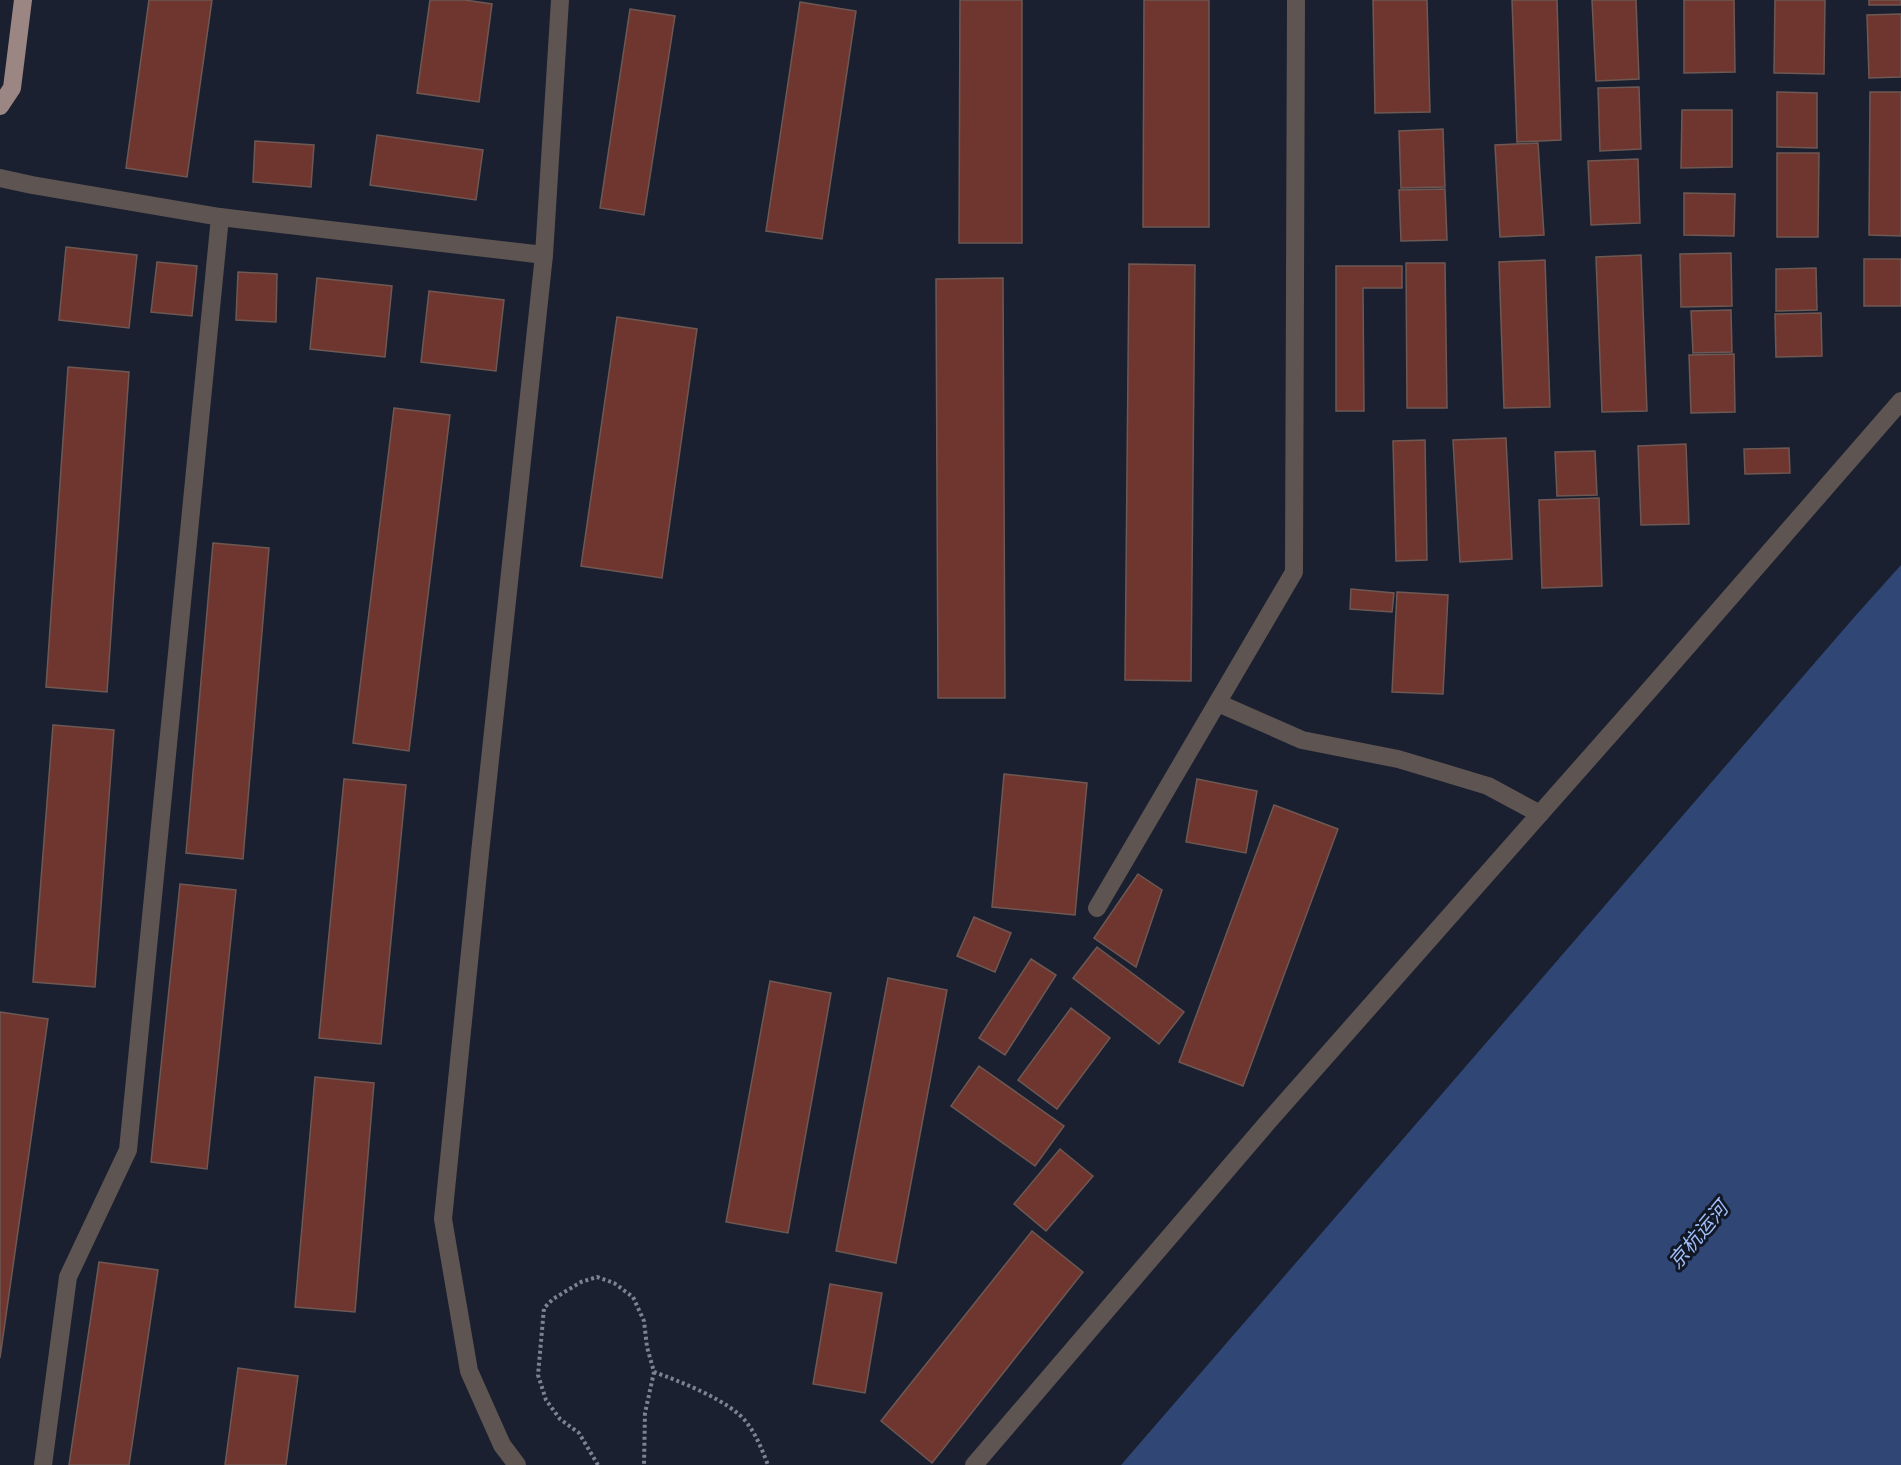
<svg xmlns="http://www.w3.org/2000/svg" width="1901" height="1465" font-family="'DejaVu Sans','Noto Sans SC',sans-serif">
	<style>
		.water { fill: #304674 }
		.building { fill: #6f362f; stroke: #6e5854; stroke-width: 1.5 }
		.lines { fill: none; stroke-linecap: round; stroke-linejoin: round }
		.path { stroke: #7d8290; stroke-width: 4; stroke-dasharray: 3 3; stroke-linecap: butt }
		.minor { stroke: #5e5452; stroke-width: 18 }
		.major { stroke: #9b8683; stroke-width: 18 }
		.labels { text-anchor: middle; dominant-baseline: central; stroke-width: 6; stroke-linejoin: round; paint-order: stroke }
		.water-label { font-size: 20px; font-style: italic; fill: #a1bff9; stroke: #111725 }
	</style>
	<rect width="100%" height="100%" fill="#1a202f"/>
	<path class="water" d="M1901,565V1465H1121L1857,614Z"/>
	<g class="building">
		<path d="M149,0H212L187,177L126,168Z"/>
		<path d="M430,0H465L492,4L479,102L417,93Z"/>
		<path d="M960,0H1022V243H959Z"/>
		<path d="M1144,0H1209V227H1143Z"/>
		<path d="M1373,0H1427L1430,112L1375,113Z"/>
		<path d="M1512,0H1557L1561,140L1517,142Z"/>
		<path d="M1592,0H1636L1639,79L1596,81Z"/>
		<path d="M1684,0H1734L1735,72L1684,73Z"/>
		<path d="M1775,0H1825L1824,74L1774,73Z"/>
		<rect x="1869" y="0" width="32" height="5"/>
		<path d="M800,2L856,11L822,239L766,231Z"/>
		<path d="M630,9L675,16L644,215L600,208Z"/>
		<path d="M1901,14V77L1869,78L1867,15Z"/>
		<path d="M1639,87L1641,149L1600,151L1598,88Z"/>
		<path d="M1777,92L1817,93V148L1777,147Z"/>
		<path d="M1870,92H1901V236L1869,235Z"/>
		<path d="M1682,110H1732V167L1681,168Z"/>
		<path d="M1443,129L1445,187L1401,188L1399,131Z"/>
		<path d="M377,135L483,150L476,200L370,185Z"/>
		<path d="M255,141L314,145L311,187L253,182Z"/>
		<path d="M1538,143L1544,235L1500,237L1495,145Z"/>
		<path d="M1777,153H1819L1818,237H1777Z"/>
		<path d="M1638,159L1640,223L1591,225L1588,161Z"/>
		<path d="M1445,189L1447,240L1401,241L1399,190Z"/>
		<path d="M1684,193L1735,194L1734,236L1684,235Z"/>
		<path d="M66,247L137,255L129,328L59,320Z"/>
		<path d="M1731,253L1732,306L1681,307L1680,254Z"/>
		<path d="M1641,255L1647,411L1602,412L1596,257Z"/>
		<rect x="1864" y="259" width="37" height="47"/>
		<path d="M1545,260L1550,407L1504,408L1499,262Z"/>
		<path d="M157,262L197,266L192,316L151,312Z"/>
		<path d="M1406,263H1445L1447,408H1407Z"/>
		<path d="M1129,264L1195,265L1191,681L1125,680Z"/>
		<path d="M1336,266H1402V288H1363L1364,411H1336Z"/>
		<path d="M1816,268L1817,310L1776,311V269Z"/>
		<path d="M238,272L277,274L276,322L236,320Z"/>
		<path d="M317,278L392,286L385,357L310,349Z"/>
		<path d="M1003,278L1005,698H938L936,279Z"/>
		<path d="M429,291L504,300L496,371L421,362Z"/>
		<path d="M1731,310L1732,352L1693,353L1691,311Z"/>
		<path d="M1821,313L1822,356L1776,357L1775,314Z"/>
		<path d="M617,317L697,329L662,578L581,566Z"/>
		<path d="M1734,354L1735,412L1691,413L1689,355Z"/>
		<path d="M68,367L129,372L107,692L46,687Z"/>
		<path d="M394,408L450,415L409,751L353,743Z"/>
		<path d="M1506,438L1512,559L1460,562L1453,440Z"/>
		<path d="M1425,440L1427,560L1396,561L1393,441Z"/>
		<path d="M1686,444L1689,524L1641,525L1638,446Z"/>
		<path d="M1789,448L1790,473L1745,474L1744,449Z"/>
		<path d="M1595,451L1597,495L1557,496L1555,452Z"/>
		<path d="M1599,498L1602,586L1542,588L1539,500Z"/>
		<path d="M213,543L269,548L243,859L186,853Z"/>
		<path d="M1351,589L1394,593L1392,612L1350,609Z"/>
		<path d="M1397,592L1448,595L1443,694L1392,692Z"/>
		<path d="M53,725L114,730L95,987L33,982Z"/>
		<path d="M1004,774L1087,783L1075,915L992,907Z"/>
		<path d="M344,779L406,785L381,1044L319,1038Z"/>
		<path d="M1197,779L1257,791L1246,853L1186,842Z"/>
		<path d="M1274,805L1338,829L1243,1086L1179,1062Z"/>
		<path d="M1138,874L1162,890L1136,967L1094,938Z"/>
		<path d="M180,884L236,890L207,1169L151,1162Z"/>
		<path d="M974,917L1011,933L995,972L957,956Z"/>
		<path d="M1097,947L1184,1012L1159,1044L1073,978Z"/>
		<path d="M1031,959L1056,975L1005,1055L979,1038Z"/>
		<path d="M888,978L947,990L896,1263L836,1251Z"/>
		<path d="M770,981L831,993L788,1233L726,1222Z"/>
		<path d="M1071,1008L1110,1038L1057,1109L1018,1080Z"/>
		<path d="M0,1012L48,1019L0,1358Z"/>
		<path d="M979,1066L1064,1126L1035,1166L951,1106Z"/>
		<path d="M315,1077L374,1083L355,1312L295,1307Z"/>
		<path d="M1060,1149L1093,1176L1046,1231L1014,1204Z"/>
		<path d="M1032,1231L1083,1272L932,1463L881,1421Z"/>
		<path d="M99,1262L158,1270L129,1465H69Z"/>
		<path d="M830,1284L882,1293L865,1393L813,1384Z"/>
		<path d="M238,1368L298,1376L286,1465H225Z"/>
	</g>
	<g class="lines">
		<g class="path">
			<path d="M654,1372C679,1381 731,1401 747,1423C757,1436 762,1450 768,1465"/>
			<path d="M598,1465L579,1433L560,1419L546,1400L538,1375L544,1308L553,1299L581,1282L597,1277L614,1283L633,1297L644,1321L647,1347L654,1372L645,1413L644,1465"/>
		</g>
		<g class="minor">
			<path d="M0,178L32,185L220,217L544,255L560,0"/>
			<path d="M1218,703L1302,740L1398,759L1488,786L1540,814"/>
			<path d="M1097,908L1294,572L1296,0"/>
			<path d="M43,1465L68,1277L128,1150L220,217"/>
			<path d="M517,1465L502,1445L469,1371L443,1219L480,853L544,255"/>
			<path d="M974,1465L1267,1123L1652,687L1901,401"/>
		</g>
		<path class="major" d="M0,106L12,88L23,0"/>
	</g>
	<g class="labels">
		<g class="water-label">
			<text transform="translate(1698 1235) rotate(-50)">京杭运河</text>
		</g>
	</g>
</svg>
